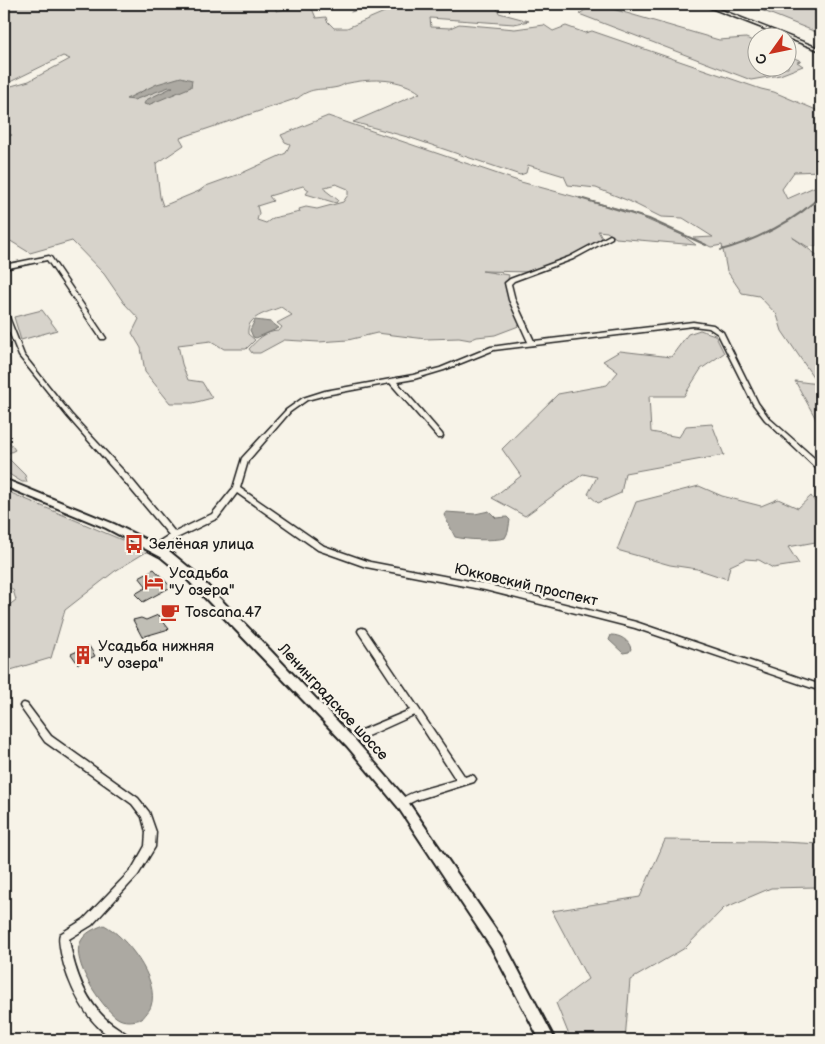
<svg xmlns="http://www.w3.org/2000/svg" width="825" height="1044" font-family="'Balsamiq Sans',sans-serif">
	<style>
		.green { fill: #d7d3cb; stroke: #7a7874; fill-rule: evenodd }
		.water { fill: #aca9a2; stroke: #72716c }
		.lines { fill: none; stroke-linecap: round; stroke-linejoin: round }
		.stream-far1 { stroke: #72716c; stroke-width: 1 }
		.stream { stroke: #72716c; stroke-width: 2 }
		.building { fill: #c0beb5; stroke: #1c1c1c }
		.minor-casing { stroke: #1c1c1c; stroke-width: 3 }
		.major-casing { stroke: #1c1c1c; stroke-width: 4 }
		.minor { fill: #f7f3e8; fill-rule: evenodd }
		.major { fill: #f7f3e8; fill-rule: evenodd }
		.labels { text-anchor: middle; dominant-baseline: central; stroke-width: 5; stroke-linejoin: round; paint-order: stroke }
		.poi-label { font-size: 15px; fill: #1c1c1c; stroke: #f7f3e8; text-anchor: start }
		.street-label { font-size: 15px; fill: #1c1c1c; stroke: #f7f3e8 }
	</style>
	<rect width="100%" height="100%" fill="#f7f3e8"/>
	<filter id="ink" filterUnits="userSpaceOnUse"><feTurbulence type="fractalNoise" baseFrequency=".02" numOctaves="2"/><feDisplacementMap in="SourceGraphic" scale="10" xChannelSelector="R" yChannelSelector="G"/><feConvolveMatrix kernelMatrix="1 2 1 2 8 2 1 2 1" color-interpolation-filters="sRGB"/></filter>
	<g filter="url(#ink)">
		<g class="green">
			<path d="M4,4H263L259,7L284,4L276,8V11L301,6L294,4H306L303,5L311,6L316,18L326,17L327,21L334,28H347L403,4H478L497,8L499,13L529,21L514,24L430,18L431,27L450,28L459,24L515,29L544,25L553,31L566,26L585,33L592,31L761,89L774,92L821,112V171L794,172L782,189L787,199L821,184V245L808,247L792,237L821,258V428L795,381L818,384L782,331L777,315L759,296L742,293L727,271L722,245L711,247L693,238L713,237L683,218L661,217L629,201L596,188L568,185L564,176L528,165L526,173L520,175L411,138L353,122L420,93C401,78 372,78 349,83C345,83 342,86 338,87C321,91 313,86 298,98L180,138L184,145L156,164L160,197L163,206L199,191L206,186L242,173L286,153L290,144L285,142L281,135L328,116L521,182L627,211L682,235L696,245L616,238L607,232L598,231L602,238L580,252L532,272L482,271L509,275L506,287L524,324L495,335L477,337L470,340L459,338L426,339L377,333L348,340L319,342L284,340L260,353H252L249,349C257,340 265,331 279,331L282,327L277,323L292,315L281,307C267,313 246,316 248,334L255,340L246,349H224L211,341L178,345L182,364L188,380L202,382L212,398L193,403H170L145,372L141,348L132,333L139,319L124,303L104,274L72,241L30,253L4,237V149L10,146H4V139L12,135L4,131V88L29,81L70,59L63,56L10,82L4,83ZM336,184L348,189V195L343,202L317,209L306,207L299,209L300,212L273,218L266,223L257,220L259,213L257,206L273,201L269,196L303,186L309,190L306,194L336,203L338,200L325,190V187Z"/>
			<path d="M746,4H821V34Z"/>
			<path d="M599,5L719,40L746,38L757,43L758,68H788V55L801,61L797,62L803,66L780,75L751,80L579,14L590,7Z"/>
			<path d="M42,310L57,330L21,340L14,317Z"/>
			<path d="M700,330L715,335L724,353L701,369L684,396H649L651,432L679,437L686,426L712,424L724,455L625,473L621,493L598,503L588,494L597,477L583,474L525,516L492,498L521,476L502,449L558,394L607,385L618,372L603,361L620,351L671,357L688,334Z"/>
			<path d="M8,440L15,450L5,455L25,475L27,482H22L4,471V442Z"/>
			<path d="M699,486L722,496L761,506L778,499L798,508L811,496L821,511V541L788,547L799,564L773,568L759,560L745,559L730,566L727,579L697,569L670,565L617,550L636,502Z"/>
			<path d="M4,490L148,551L115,571L65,610L51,658L4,672V609L16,600L13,590L4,586Z"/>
			<path d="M665,840L763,841L821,844V892L815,887L771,888L724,908L685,948L630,980L625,1040H571L556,1003L588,979L552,911L640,897Z"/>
		</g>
		<g class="water">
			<path d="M181,77L192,80L191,87L148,105L144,104L146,100L173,87H169L134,100L126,99L157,84Z"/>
			<path d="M255,320L271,322L279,328L256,338L253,337L250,330Z"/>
			<path d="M489,511L496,518L507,517L510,520L508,532L505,538C493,541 467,540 455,537L444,515L446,512L475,514Z"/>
			<path d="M611,635C620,635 629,640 631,649L629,652L623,653L609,640Z"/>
			<path d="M104,925C126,936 160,980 151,1006C150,1010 145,1015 142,1019C133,1021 124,1023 116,1017C101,1006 71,961 80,943C85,932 94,929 104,925Z"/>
		</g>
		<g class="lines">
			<path class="stream-far1" d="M351,12L373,4"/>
			<g class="stream">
				<path d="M580,198L649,219L706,245"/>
				<path d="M721,250C753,242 799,219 821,195"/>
			</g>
		</g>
		<g class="building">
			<path d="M154,569L171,587L143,602L135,594L147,587L139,577Z"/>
			<path d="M158,615L169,629L142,637L133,620L141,618L146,620Z"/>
			<path d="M89,646L95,656L78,664L71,654Z"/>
		</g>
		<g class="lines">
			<g class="minor-casing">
				<g id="minor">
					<path d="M701,4H706L821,49V51Z"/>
					<path d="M610,235L612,236V238L573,259L514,281L511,284L515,300L534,341L693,322L713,325L723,332L758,403L769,418L821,464V470H818L765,420L753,404L718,334L709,328L693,326L494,350L444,370L414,379L397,382L442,434L443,436L442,438H438L390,383L326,395L307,400L290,412L248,461L240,488L324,546L370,562L485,584L636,622L821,685V691L635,628L485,590L366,567L318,550L237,493L218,518L177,538L158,550H152L151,548L152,546L169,535L128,486L67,416L19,356L4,319V310L7,312L24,355L71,414L134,482L175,532L212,514L233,488L242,458L286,410L303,398L325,391L413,375L440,368L491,347L528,342L509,300L505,283L510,279L569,257Z"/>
					<path d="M49,256L51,257L106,338L105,339H101L47,260L4,269V265Z"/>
					<path d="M362,628L365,629L465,777L471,775L474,776L476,779L474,782L416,800L402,807L399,806L397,803C404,792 443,784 456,780L414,715L361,739L358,740L355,739L354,736L355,733L410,710L359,633L358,631L359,629Z"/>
					<path d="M24,703L27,704L51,736L138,798L149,812L156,832L155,847L138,875L92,925L69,939C74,969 84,999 107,1020C114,1026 122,1030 129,1036L130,1040C126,1040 119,1041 115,1039C86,1025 67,982 61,953C60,946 58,939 60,934L84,919L132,869L145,846L146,832L142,817L132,804L45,742L21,708L20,706L21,704Z"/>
				</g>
			</g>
			<g class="major-casing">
				<path id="major" d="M4,479L114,524L169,551L192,570L270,650L355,740L406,799L502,939L555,1040H540L492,949L398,807L347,746L184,576L161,557L106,528L4,486Z"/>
			</g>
			<use href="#minor" class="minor"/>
			<use href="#major" class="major"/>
		</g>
	</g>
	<defs>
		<g id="bus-bare" transform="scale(1.5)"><path d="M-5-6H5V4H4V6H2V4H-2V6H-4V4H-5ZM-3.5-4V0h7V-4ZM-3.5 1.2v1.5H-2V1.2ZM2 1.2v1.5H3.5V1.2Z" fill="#c8321e" stroke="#f7f3e8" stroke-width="2.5" paint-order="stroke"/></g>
		<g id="hotel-bare" transform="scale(1.5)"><path d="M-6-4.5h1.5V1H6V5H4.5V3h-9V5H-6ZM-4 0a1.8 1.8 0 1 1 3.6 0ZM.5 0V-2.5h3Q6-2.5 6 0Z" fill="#c8321e" stroke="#f7f3e8" stroke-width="2.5" paint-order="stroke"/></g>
		<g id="cafe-bare" transform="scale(1.5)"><path d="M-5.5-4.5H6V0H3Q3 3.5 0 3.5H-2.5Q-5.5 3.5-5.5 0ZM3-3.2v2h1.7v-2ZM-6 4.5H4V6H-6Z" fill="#c8321e" stroke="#f7f3e8" stroke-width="2.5" paint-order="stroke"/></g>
		<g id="building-bare" transform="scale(1.5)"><path d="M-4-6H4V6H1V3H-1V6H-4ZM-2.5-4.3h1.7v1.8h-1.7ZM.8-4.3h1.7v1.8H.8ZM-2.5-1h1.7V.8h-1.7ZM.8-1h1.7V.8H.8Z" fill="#c8321e" stroke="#f7f3e8" stroke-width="2.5" paint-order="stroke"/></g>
	</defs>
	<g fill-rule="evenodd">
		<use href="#bus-bare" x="134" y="544"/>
		<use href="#hotel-bare" x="154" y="582"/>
		<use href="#cafe-bare" x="170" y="612"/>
		<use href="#building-bare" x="83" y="655"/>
	</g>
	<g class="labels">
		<g class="poi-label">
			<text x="149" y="544">Зелёная улица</text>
			<text x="169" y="573">Усадьба<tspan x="169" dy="17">"У озера"</tspan></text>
			<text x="185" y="612">Toscana.47</text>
			<text x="98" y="646">Усадьба нижняя<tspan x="98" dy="17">"У озера"</tspan></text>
		</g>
		<g class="street-label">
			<text transform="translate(526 585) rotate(13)">Юкковский проспект</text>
			<text transform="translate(333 702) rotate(47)">Ленинградское шоссе</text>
		</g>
	</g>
	<rect width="825" height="1044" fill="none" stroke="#f7f3e8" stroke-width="20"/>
	<rect x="10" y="10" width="805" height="1024" fill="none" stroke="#1c1c1c" stroke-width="2" filter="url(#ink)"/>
	<g transform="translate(772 52) rotate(237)"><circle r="24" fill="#f7f3e8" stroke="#9f9d96"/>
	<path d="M0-4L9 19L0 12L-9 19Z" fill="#c8321e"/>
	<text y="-8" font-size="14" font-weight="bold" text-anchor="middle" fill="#1c1c1c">С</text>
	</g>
</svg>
